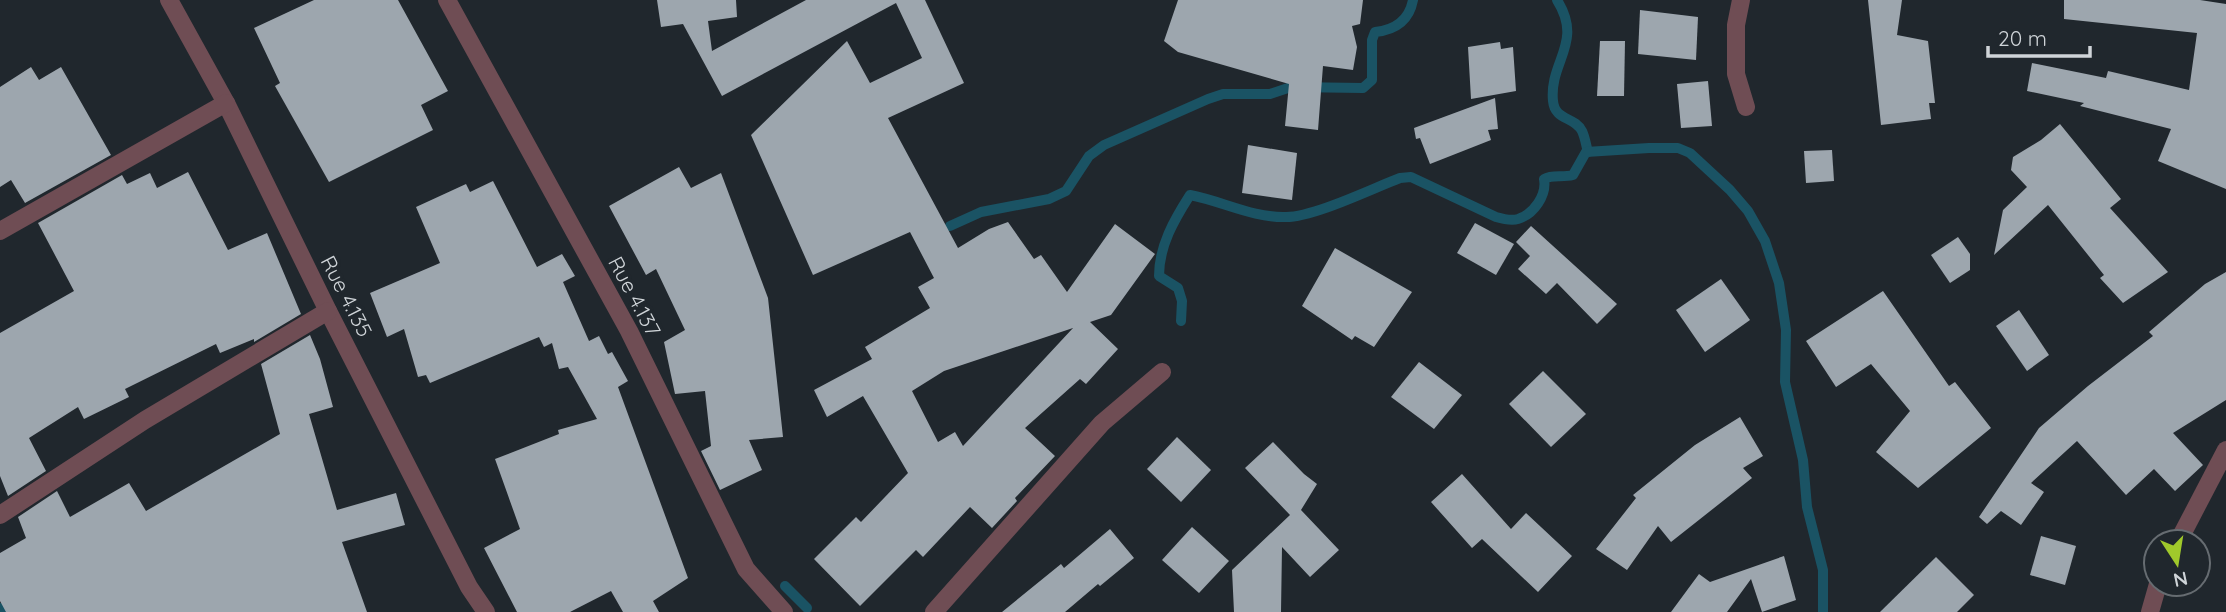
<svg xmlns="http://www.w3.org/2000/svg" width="2226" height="612" font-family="Quicksand,sans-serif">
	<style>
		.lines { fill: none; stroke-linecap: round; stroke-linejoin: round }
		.stream { stroke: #1a5364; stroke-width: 10 }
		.building { fill: #9da6ae; fill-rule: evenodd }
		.minor { stroke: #6f4d54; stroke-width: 18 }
		.labels { text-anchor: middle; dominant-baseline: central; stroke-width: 7; stroke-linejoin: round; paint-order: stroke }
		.street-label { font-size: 21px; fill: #cfd4d8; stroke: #20272d }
	</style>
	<rect width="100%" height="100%" fill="#20272d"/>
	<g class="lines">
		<g class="stream">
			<path d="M1557,0C1584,43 1549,61 1553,101C1555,121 1574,116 1582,131C1585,137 1586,145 1588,152"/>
			<path d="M950,226L981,212L1049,199L1066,191L1089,156L1104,145L1208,99L1223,94H1270L1291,87L1363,88L1372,80V40L1375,32C1395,30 1409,21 1413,0"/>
			<path d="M1181,321L1182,301L1178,288L1159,276C1159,246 1174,220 1190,195C1222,201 1253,218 1286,217C1314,217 1371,189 1400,178L1411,177L1496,217C1503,219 1511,221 1518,219C1534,214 1547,195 1544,179C1553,174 1562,178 1573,175L1586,152L1649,148H1678L1690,153L1730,190L1748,211L1765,241L1779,283L1786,330L1785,382L1803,460L1807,507L1823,570V612"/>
			<path d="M785,586L807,608"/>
			<path d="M0,608L2,612"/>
		</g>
	</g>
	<g class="building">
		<path d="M314,0H398L448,91L421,105L433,130L329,182L275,86L280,83L254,28Z"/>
		<path d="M657,0H736L737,17L708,21L712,51L806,0H925L964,83L888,118L958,248L989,229L1008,222L1034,259L1041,255L1067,292L1115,224L1155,254L1111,315L1090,322L1118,349L1086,384L1080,379L1025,428L1055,456L1015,498L1017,501L992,528L970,507L923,557L916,550L860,606L814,559L856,517L861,522L908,473L863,396L827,417L814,390L872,359L865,347L930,308L918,287L934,278L910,232L813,275L751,135L847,41L870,83L922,58L896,3L722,96L683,24L661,27ZM1073,328L963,446L955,432L938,442L912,391L944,371Z"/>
		<path d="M1178,0H1363L1360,24L1352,26L1357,47L1353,70L1323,66L1318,130L1285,126L1289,84L1178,52L1164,41Z"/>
		<path d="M1868,0H1902L1897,35L1928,41L1935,103H1929L1931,119L1881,125Z"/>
		<path d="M2064,0H2200L2226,4V189L2158,161L2171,129L2080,106L2084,103L2027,91L2032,63L2106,78L2108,71L2189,90L2197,33L2064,19Z"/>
		<path d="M1640,10L1698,17L1696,60L1638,54Z"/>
		<path d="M1600,41H1625L1624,96H1597Z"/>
		<path d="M1500,42L1501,49L1513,47L1516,91L1471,99L1468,47Z"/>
		<path d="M31,67L39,80L61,67L111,155L25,203L11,180L0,187V87Z"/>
		<path d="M1708,81L1712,126L1681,128L1677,84Z"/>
		<path d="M1495,98L1498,129L1488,130L1491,140L1430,164L1420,138L1416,139L1414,128Z"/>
		<path d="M2060,124L2121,199L2110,208L2168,272L2123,303L2100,278L2104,275L2048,205L1994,255L2003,210L2027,187L2011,170L2013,157L2041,140Z"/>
		<path d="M1248,145L1297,153L1292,200L1242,193Z"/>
		<path d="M1832,150L1834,181L1806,183L1804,151Z"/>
		<path d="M679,167L691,188L721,173L768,298L783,437L749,440L762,470L720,490L701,451L711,446L705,391L675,394L664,342L685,330L656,269L646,275L609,206Z"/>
		<path d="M188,172L228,250L267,233L301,314L254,342V339L220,353L216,344L125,389L129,397L84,419L78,407L29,438L46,471L8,496L0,476V333L74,291L38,223L122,175L127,184L150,173L157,188Z"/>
		<path d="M493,181L537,267L562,254L575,276L563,282L589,341L599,336L608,354L612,352L628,381L618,387L688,578L653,601L659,612H623L611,591L570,612H517L484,548L520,529L495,459L559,434L558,430L597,419L568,367L559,369L552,343L544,347L539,337L430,383L426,375L418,377L404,329L387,337L370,293L440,263L416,207L466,184L470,192Z"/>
		<path d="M1475,223L1514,244L1496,275L1457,253Z"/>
		<path d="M1531,226L1617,304L1597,324L1557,283L1546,294L1518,269L1530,256L1516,242Z"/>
		<path d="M1958,237L1970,254V270L1950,283L1931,255Z"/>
		<path d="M1335,248L1412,292L1374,347L1355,336L1352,340L1302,306Z"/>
		<path d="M2226,272V400L2173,433L2203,465L2175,491L2154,469L2126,495L2077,441L2031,483L2044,492L2021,525L2001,511L1987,524L1979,517L2039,428L2088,386L2153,336L2149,332L2205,284Z"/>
		<path d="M1721,279L1750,320L1705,352L1676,310Z"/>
		<path d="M1883,291L1949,386L1955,382L1991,428L1918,488L1876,452L1910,411L1871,364L1836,387L1806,341Z"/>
		<path d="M2019,310L2049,355L2027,371L1996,326Z"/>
		<path d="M310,335L320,359L333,407L309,414L337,510L396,493L405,525L342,542L367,612H6L0,601V553L26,538L18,517L57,491L70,517L129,483L146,511L280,434L261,364Z"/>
		<path d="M1419,362L1462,395L1434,429L1391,397Z"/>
		<path d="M1543,371L1586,414L1551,447L1509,404Z"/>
		<path d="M1740,417L1763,456L1743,468L1752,478L1671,542L1658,526L1627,570L1596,549L1636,498L1633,495L1695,445Z"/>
		<path d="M1177,437L1211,470L1181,502L1147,469Z"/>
		<path d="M1273,442L1304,474L1317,484L1301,510L1339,550L1310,577L1282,547L1281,612H1234L1232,570L1290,515L1245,468Z"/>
		<path d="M1462,474L1511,529L1526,513L1572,556L1538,592L1482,539L1472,548L1431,502Z"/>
		<path d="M1192,527L1229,561L1199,593L1162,560Z"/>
		<path d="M1110,529L1134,558L1100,586L1098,584L1065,612H1002L1061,564L1064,568Z"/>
		<path d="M2041,536L2076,546L2065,585L2030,575Z"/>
		<path d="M1784,556L1796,600L1762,612L1751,579L1727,612H1671L1699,574L1710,582Z"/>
		<path d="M1936,557L1974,595L1957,612H1880Z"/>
	</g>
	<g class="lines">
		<g class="minor">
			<path d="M169,0L226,103L328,311L469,587L486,612"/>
			<path d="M447,0L629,331L746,569L784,612"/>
			<path d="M1741,0L1736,25V74L1746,107"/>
			<path d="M0,231L226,103"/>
			<path d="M0,515L145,420L328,311"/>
			<path d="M2178,542L2226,450"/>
			<path d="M934,612L1102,423L1162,372"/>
			<path d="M2150,612L2158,584"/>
		</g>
	</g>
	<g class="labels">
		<g class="street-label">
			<text transform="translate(347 296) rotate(63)">Rue 4.135</text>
			<text transform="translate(635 296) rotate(62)">Rue 4.137</text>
		</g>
	</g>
	<g transform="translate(2177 563) rotate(168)"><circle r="33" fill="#20272d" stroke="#666c71" stroke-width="2"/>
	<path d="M0-5L12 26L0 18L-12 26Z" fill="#a0c92b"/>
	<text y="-10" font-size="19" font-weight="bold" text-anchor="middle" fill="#cfd4d8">N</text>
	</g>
	<path d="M1988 46v10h102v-10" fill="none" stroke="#cfd4d8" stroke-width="3.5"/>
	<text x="1998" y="46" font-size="21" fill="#cfd4d8" stroke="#20272d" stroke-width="5" paint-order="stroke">20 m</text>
</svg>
